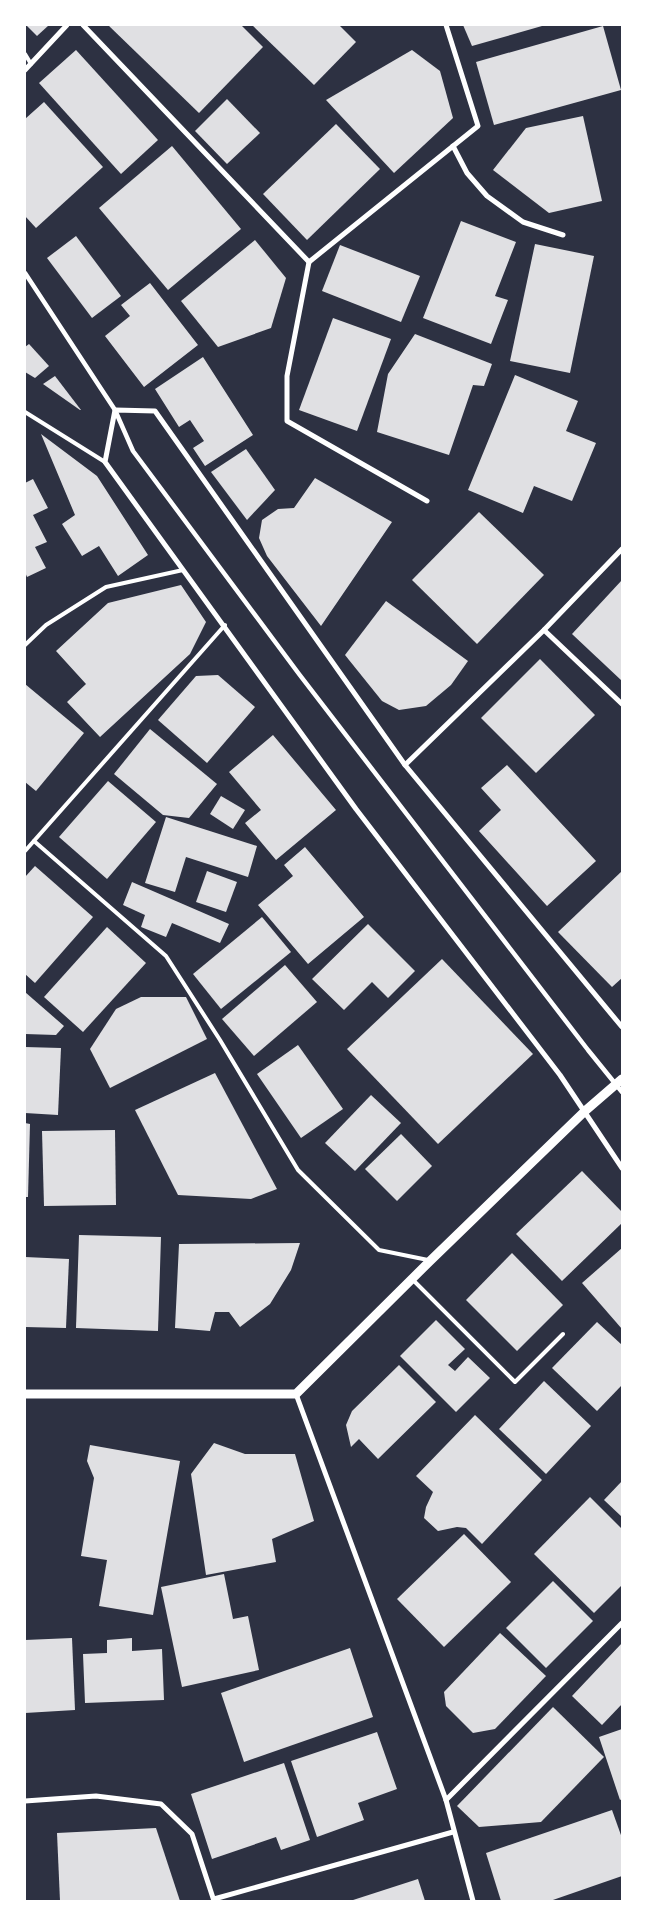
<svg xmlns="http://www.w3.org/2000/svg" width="647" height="1926" font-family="Mulish,sans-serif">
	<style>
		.building { fill: #e0e0e3 }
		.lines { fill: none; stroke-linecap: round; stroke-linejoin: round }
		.service { stroke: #fff; stroke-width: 4 }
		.pedestrian { stroke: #fff; stroke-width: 4.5 }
		.minor { stroke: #fff; stroke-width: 5 }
		.tertiary { stroke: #fff; stroke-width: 9 }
	</style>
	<rect width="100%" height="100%" fill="#2d3142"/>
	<g class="building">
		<path d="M26,25H49L37,36Z"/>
		<path d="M108,25H241L263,47L199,113Z"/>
		<path d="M252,25H339L356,42L314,85Z"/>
		<path d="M463,25H542V26L472,46Z"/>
		<path d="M603,26L621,90L494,125L476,62Z"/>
		<path d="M76,50L158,140L121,174L39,83Z"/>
		<path d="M412,50L440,71L453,118L394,173L326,100Z"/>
		<path d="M227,99L260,133L227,164L195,131Z"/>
		<path d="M44,102L103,167L36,228L25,216V119Z"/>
		<path d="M583,116L602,201L549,213L493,170L526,128Z"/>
		<path d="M336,124L380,169L307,240L263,194Z"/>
		<path d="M172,146L241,229L168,290L99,208Z"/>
		<path d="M461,221L516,242L495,296L508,300L491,344L423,318Z"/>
		<path d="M76,236L121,296L92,318L47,258Z"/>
		<path d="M255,240L286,278L271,328L218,347L181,301Z"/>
		<path d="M535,244L594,256L570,373L510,361Z"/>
		<path d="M340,245L420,276L401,322L322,291Z"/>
		<path d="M150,283L198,345L144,387L105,336L130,316L121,305Z"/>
		<path d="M333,318L391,339L357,431L299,410Z"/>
		<path d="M415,334L492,364L484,386L473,385L449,455L377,432L388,374Z"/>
		<path d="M29,344L49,366L35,378L25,372V347Z"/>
		<path d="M203,357L253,435L205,466L193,448L204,441L190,420L179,427L155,389Z"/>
		<path d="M515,375L578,401L566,431L596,443L572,501L534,486L523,513L468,490Z"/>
		<path d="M55,376L81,410H80L43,384Z"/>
		<path d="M41,434L97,476L148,555L118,576L99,546L82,556L62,524L75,515Z"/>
		<path d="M246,449L275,490L247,520L211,472Z"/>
		<path d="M315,478L392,522L321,626L267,556L259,538L262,520L278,509L294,508Z"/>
		<path d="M33,479L48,508L33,515L47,542L35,547L46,568L27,577L25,572V483Z"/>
		<path d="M479,512L544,575L477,644L412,580Z"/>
		<path d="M622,580V681L572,634Z"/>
		<path d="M181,585L206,622L190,654L100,737L67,702L86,684L56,651L108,603Z"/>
		<path d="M386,601L468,661L451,685L426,706L399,710L382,701L345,655Z"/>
		<path d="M540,659L595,715L536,773L481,718Z"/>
		<path d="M218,675L255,707L207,763L158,720L196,676Z"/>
		<path d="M25,684L84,733L36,791L25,782Z"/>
		<path d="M150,729L217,784L189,818L163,815L114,774Z"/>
		<path d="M273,735L336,810L276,860L245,823L261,810L229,772Z"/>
		<path d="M507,765L596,861L547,906L479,831L501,810L481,788Z"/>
		<path d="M108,781L156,822L107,879L59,837Z"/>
		<path d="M221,796L245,810L233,829L210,814Z"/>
		<path d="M166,817L257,846L248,877L186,857L175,892L145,883Z"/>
		<path d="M305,847L364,917L308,964L258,905L293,876L284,865Z"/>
		<path d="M35,866L93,917L35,983L25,974V877Z"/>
		<path d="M207,871L237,882L226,912L196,902Z"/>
		<path d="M622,871V978L612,987L558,932Z"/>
		<path d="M132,882L229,924L220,943L172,923L166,937L141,927L145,915L123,905Z"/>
		<path d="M262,917L291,952L221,1009L193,974Z"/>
		<path d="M368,924L415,971L388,998L372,982L344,1010L312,979Z"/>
		<path d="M107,927L146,963L83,1032L44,997Z"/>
		<path d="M442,959L533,1054L438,1144L347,1049Z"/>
		<path d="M285,965L317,1002L254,1056L222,1019Z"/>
		<path d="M25,992L64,1026L56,1035L25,1034Z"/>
		<path d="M141,997H186L207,1039L110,1088L90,1049L116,1009Z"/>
		<path d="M298,1045L343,1109L301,1138L257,1074Z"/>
		<path d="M25,1047L61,1048L58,1115L25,1113Z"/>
		<path d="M215,1073L277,1189L251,1199L178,1195L135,1110Z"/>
		<path d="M371,1095L401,1123L355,1171L325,1143Z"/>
		<path d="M25,1123L30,1124L28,1197H25Z"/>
		<path d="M115,1130L116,1205L44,1206L42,1131Z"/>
		<path d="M401,1134L432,1166L397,1201L365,1169Z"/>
		<path d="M582,1171L622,1212V1223L562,1281L516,1234Z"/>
		<path d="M79,1235L161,1237L158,1331L76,1328Z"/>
		<path d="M300,1243L291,1270L270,1304L240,1327L229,1312H215L210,1331L175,1328L179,1244Z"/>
		<path d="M622,1248V1329L582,1283Z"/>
		<path d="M512,1253L563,1305L517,1351L466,1300Z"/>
		<path d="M25,1257L69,1259L66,1328L25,1327Z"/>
		<path d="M436,1320L465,1349L448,1365L455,1371L468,1357L490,1378L456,1412L400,1356Z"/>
		<path d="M597,1322L622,1345V1385L597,1411L552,1368Z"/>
		<path d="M399,1365L436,1402L378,1459L359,1439L351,1447L346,1425L352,1411Z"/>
		<path d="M544,1381L591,1426L546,1474L499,1429Z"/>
		<path d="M475,1415L542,1480L482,1544L466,1528L457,1527L438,1531L424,1518L426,1507L433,1492L416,1476Z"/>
		<path d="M214,1443L245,1454H295L314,1521L272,1539L276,1562L206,1575L191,1474Z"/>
		<path d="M90,1445L180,1461L153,1615L99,1606L107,1560L81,1556L94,1478L87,1461Z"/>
		<path d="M622,1481V1517L604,1500Z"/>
		<path d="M590,1497L622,1529V1585L594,1613L534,1554Z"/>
		<path d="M464,1534L511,1582L444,1647L397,1599Z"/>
		<path d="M224,1574L233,1619L248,1616L259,1670L182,1687L161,1587Z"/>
		<path d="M553,1581L593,1621L546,1668L506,1628Z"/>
		<path d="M500,1633L546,1676L495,1729L473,1733L446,1706L444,1692Z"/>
		<path d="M72,1638L75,1710L25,1713V1640Z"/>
		<path d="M132,1638V1651L162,1649L164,1700L85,1703L83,1654L107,1653V1640Z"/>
		<path d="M622,1643V1704L602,1725L572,1696Z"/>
		<path d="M350,1648L373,1717L244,1762L221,1693Z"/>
		<path d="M553,1707L604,1757L541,1822L479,1827L457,1806Z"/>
		<path d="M622,1729V1799L620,1800L599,1737Z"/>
		<path d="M377,1732L397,1789L358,1803L364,1820L317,1837L291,1761Z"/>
		<path d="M284,1763L310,1840L281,1850L276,1837L212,1859L191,1794Z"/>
		<path d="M612,1810L622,1838V1876L550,1901H501L486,1853Z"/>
		<path d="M156,1828L180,1901H60L57,1833Z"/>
		<path d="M418,1879L425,1901H350Z"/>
	</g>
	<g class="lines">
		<g class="service">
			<path d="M25,54L31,64"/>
			<path d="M25,412L105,462"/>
			<path d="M25,645L46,625L106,587L183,570"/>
			<path d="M34,841L166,956L220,1040L298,1170L379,1250L428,1260"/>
			<path d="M25,851L225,625"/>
			<path d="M412,1279L515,1382L563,1334"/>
		</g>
		<path class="pedestrian" d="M25,273L115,410L133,451L299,674L588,1050L622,1092"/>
		<g class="minor">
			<path d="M83,25L309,262L478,126L446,25"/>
			<path d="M25,70L67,25"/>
			<path d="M453,146L467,173L487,196L523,222L563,235"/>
			<path d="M309,262L287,376V421L427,501"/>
			<path d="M544,630L622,704"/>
			<path d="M405,765L544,630L622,549"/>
			<path d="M622,1027L405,765L155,411L115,410L105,462L356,809L560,1075L622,1168"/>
			<path d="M296,1394L446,1800L473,1901"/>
			<path d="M446,1800L622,1623"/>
			<path d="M25,1801L96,1796L161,1804L192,1834L214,1901"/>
			<path d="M214,1899L453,1832"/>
		</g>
		<path class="tertiary" d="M25,1394H296L430,1261L585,1111L622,1079"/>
	</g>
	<rect width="647" height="1926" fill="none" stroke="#ffffff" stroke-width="52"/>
</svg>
